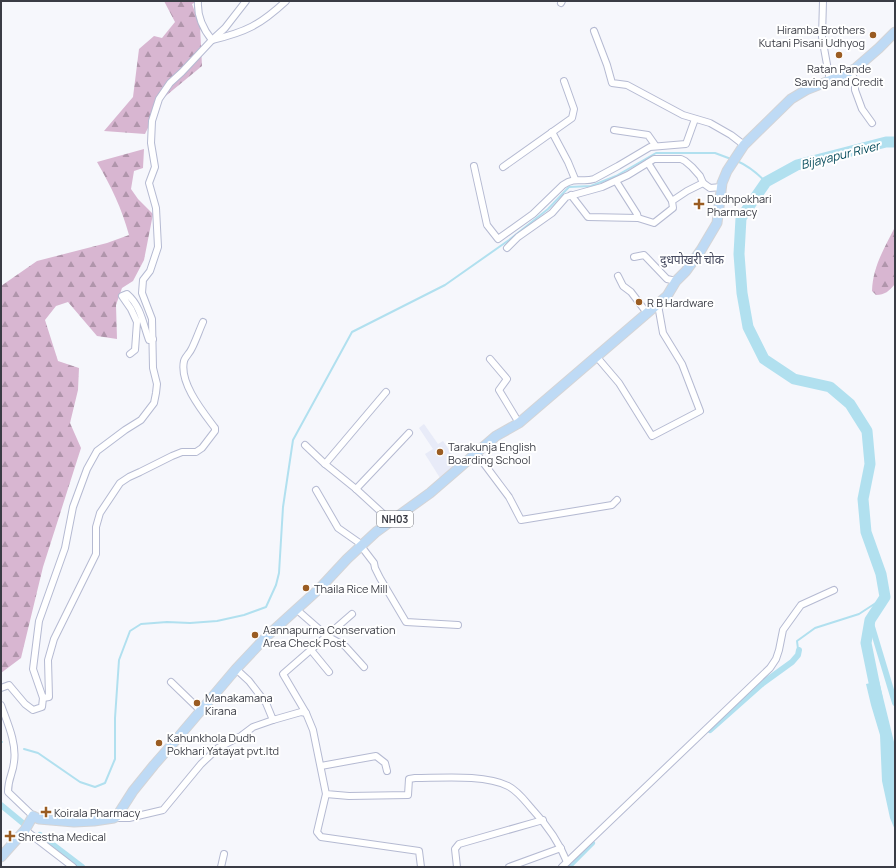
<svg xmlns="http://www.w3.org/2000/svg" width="896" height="868" font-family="Manrope,'Noto Sans Devanagari',sans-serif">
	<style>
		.built { fill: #e8ebf8 }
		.forest { fill: url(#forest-firs) }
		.water { fill: #b1e0ef }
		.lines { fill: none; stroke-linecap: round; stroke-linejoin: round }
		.stream { stroke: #b1e0ef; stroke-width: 2 }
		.canal { stroke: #b1e0ef; stroke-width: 6 }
		.river { stroke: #b1e0ef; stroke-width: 11 }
		.minor-casing { stroke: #b5bad2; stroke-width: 8 }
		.primary-casing { stroke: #d4d4d6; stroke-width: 11 }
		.minor { stroke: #fff; stroke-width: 6 }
		.primary { stroke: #bedaf5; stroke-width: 9 }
		.poi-dot { fill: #9a5c22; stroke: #fff; stroke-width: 1.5 }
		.labels { text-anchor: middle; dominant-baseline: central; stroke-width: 4; stroke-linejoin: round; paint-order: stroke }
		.shield { fill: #fff; stroke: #75767d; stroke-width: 1 }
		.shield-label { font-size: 10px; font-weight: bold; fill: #3a3c45 }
		.poi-label { font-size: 11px; fill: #3a3c45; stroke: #fff; text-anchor: start }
		.water-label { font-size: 12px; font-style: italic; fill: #034959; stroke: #fff }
		.neighbourhood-label { font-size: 12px; fill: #474b60; stroke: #fff }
	</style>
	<defs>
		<pattern id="forest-firs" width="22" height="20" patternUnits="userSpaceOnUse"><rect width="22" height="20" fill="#d8b6d1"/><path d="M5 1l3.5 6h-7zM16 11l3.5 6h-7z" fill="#b095ab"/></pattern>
	</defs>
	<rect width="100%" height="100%" fill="#f6f7fc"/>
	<path class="built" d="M424,424L438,444L443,441L459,465L440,478L425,454L433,449L419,428Z"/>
	<g class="forest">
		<path d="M164,1H198L192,4L200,26L202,66L162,99L145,134L104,131L133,97L139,49L154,36L162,38L175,22Z"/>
		<path d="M144,149L143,168L134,171L131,189L138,199L153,214L144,260L133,281L122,288L116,305L117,339L97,336L68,302L56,306L45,320L58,361L79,368L78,390L70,423L81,448L43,567L21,658L1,673V286L37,261L107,243L129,235C122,209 111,186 97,162Z"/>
		<path d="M895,227V284C889,291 885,295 876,295L872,291C873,266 884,249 895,227Z"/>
	</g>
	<path class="water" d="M879,681L895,746V830L890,818L882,781L880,735L871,705L866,684Z"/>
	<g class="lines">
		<g class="stream">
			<path d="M737,161C749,166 757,173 766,182"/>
			<path d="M798,649L797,641L815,628L859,614L885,597"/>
			<path d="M1,742H2"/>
			<path d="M24,749L38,753L80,782L95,787L105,783L115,759V718L119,660L130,631L141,624L167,622L190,623L217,621L244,615L266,607L276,585L279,573L283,507L293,440L352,332L445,285L509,240L548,209L569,187L591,186L616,176L656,153H715L731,159"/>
		</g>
		<g class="canal">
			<path d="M870,620L895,703"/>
			<path d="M710,730L763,683L792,662L798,655L799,650"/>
			<path d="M1,805L24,824"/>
			<path d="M40,835L82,867"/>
			<path d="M568,867L592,843"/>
		</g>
		<path class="river" d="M877,697L866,643L870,620L885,597L881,574L866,532L863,499L870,464L867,431L850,404L830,387L794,379L764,359L748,327L742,293L739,254L741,218L766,182L797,165L886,142H895"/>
		<g class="minor-casing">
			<g id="minor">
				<path d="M198,1C197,16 203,29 212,40C246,32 260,25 286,1"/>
				<path d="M823,1L822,37L830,81"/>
				<path d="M561,3L562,1"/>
				<path d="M594,31L607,65L612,83L627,85L683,115L710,123L731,135L744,145"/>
				<path d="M851,71L855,81V90L862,109L872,123"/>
				<path d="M614,130L648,135L655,145"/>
				<path d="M552,132L568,162L575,179"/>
				<path d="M648,163L672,201"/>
				<path d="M474,166L487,225L498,239L533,214L563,185C576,176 582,183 594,179L618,166L650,147L686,144L695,119"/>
				<path d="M503,167L572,118L574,109L564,81"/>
				<path d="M616,181L637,214L638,218"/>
				<path d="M571,195L588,217L638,218L654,223L673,208L672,201L687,191L703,183L710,188L721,187"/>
				<path d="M507,248L518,237L552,213L566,197L602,187L628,175L654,159H681L685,161L692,167L700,176L703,183"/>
				<path d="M634,257L644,255L646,257L667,279L676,281"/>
				<path d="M618,276L623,286L631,292L647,313"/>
				<path d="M130,354L135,350L137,322L131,309L122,296L127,294C141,306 143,324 149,340L153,339"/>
				<path d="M596,356L619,383L652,436L700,411L682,364L663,333L658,305"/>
				<path d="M490,359L507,379L499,390L519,423"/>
				<path d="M386,392L325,464L356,489L392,522"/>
				<path d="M305,445L325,464"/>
				<path d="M476,453L509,497L521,520L612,505L617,500"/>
				<path d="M356,489L409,433"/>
				<path d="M316,490L338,528L358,542L360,547"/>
				<path d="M361,546L374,563L375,568L380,578L406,622L458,625"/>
				<path d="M296,609L327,636L345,646L364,667"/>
				<path d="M311,650L329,672"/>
				<path d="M236,669L249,681L266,703L273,720L301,712L306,713L313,730L326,794L349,796L408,795L409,779L415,778C440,778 485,774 508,786C518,791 525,801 532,809C547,825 559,842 567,862"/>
				<path d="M171,682L201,711"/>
				<path d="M1,688L9,685L25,704L33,710L42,707L43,698L33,669L39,621L65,548L73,507L87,469L97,451L125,430L141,420L154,403L156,393L157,384L153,368L152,319L142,293L143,280L150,271L158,247L156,208L149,183L155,167L151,143L152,121L159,99L170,83L182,72L212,40L225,28L246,1"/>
				<path d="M43,698L49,697L48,660L54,639L96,554V527L100,513L120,483L129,477L140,472L172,456L182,452H196L202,448L215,431V428C203,412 179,383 184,361C185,357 190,353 192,348C196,340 199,331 203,322"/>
				<path d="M1,705C7,722 17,743 14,762C13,774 8,778 8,792L33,816"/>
				<path d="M306,713L283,674L352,614"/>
				<path d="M321,766L376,756L385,763L387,771"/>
				<path d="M326,794L317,832L321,837L419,851L421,867"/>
				<path d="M114,818H129L163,810L201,764L218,748L241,736L253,727L273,720"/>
				<path d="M25,830L73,867"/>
				<path d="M221,867L224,854"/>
				<path d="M457,867L455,849L459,844L543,820"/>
				<path d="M509,867L561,848"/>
				<path d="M562,867L770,668L776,659L779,650L783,630L801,605L834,590"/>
			</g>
		</g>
		<g class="primary-casing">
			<path id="primary" d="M1,857L25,830L33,816L39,819L74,822L94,821L114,818L117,816L133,791L154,765L175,741L236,669L266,637L320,588L347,559L376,532L430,493L496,436L519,423L667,296L676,281L686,271L701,250L717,223L722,183L727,171L744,145L791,99L806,90L839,77L856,68L879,48L895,32"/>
		</g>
		<use href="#minor" class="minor"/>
		<use href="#primary" class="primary"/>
	</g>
	<g class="poi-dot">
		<circle cx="873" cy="35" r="4"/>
		<circle cx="839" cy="55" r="4"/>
		<path d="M697 198h4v4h4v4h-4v4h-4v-4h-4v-4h4z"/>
		<circle cx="639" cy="302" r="4"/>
		<circle cx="440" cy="452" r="4"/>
		<circle cx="306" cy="588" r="4"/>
		<circle cx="255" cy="635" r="4"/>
		<circle cx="197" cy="703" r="4"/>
		<circle cx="159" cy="743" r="4"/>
		<path d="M44 806h4v4h4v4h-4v4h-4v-4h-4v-4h4z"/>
		<path d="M8 830h4v4h4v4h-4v4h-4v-4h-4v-4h4z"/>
	</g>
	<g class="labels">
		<rect class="shield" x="377" y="511" width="36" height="16" rx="3"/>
		<g class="shield-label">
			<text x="395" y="519">NH03</text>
		</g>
		<g class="poi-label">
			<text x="865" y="29" text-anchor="end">Hiramba Brothers<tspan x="865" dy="13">Kutani Pisani Udhyog</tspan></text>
			<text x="839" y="68" text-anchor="middle">Ratan Pande<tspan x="839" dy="13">Saving and Credit</tspan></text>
			<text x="707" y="198">Dudhpokhari<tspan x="707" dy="13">Pharmacy</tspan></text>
			<text x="647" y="302">R B Hardware</text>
			<text x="448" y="446">Tarakunja English<tspan x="448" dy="13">Boarding School</tspan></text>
			<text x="314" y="588">Thaila Rice Mill</text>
			<text x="263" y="629">Aannapurna Conservation<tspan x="263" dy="13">Area Check Post</tspan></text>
			<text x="205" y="697">Manakamana<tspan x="205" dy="13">Kirana</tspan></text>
			<text x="167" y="737">Kahunkhola Dudh<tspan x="167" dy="13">Pokhari Yatayat pvt.ltd</tspan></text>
			<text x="54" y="812">Koirala Pharmacy</text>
			<text x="18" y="836">Shrestha Medical</text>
		</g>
		<g class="water-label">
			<text transform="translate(840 155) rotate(-14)">Bijayapur River</text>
		</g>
		<g class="neighbourhood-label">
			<text x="692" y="259">दुधपोखरी चोक</text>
		</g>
	</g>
	<rect width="896" height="868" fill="none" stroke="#3a3c45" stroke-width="4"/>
</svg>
